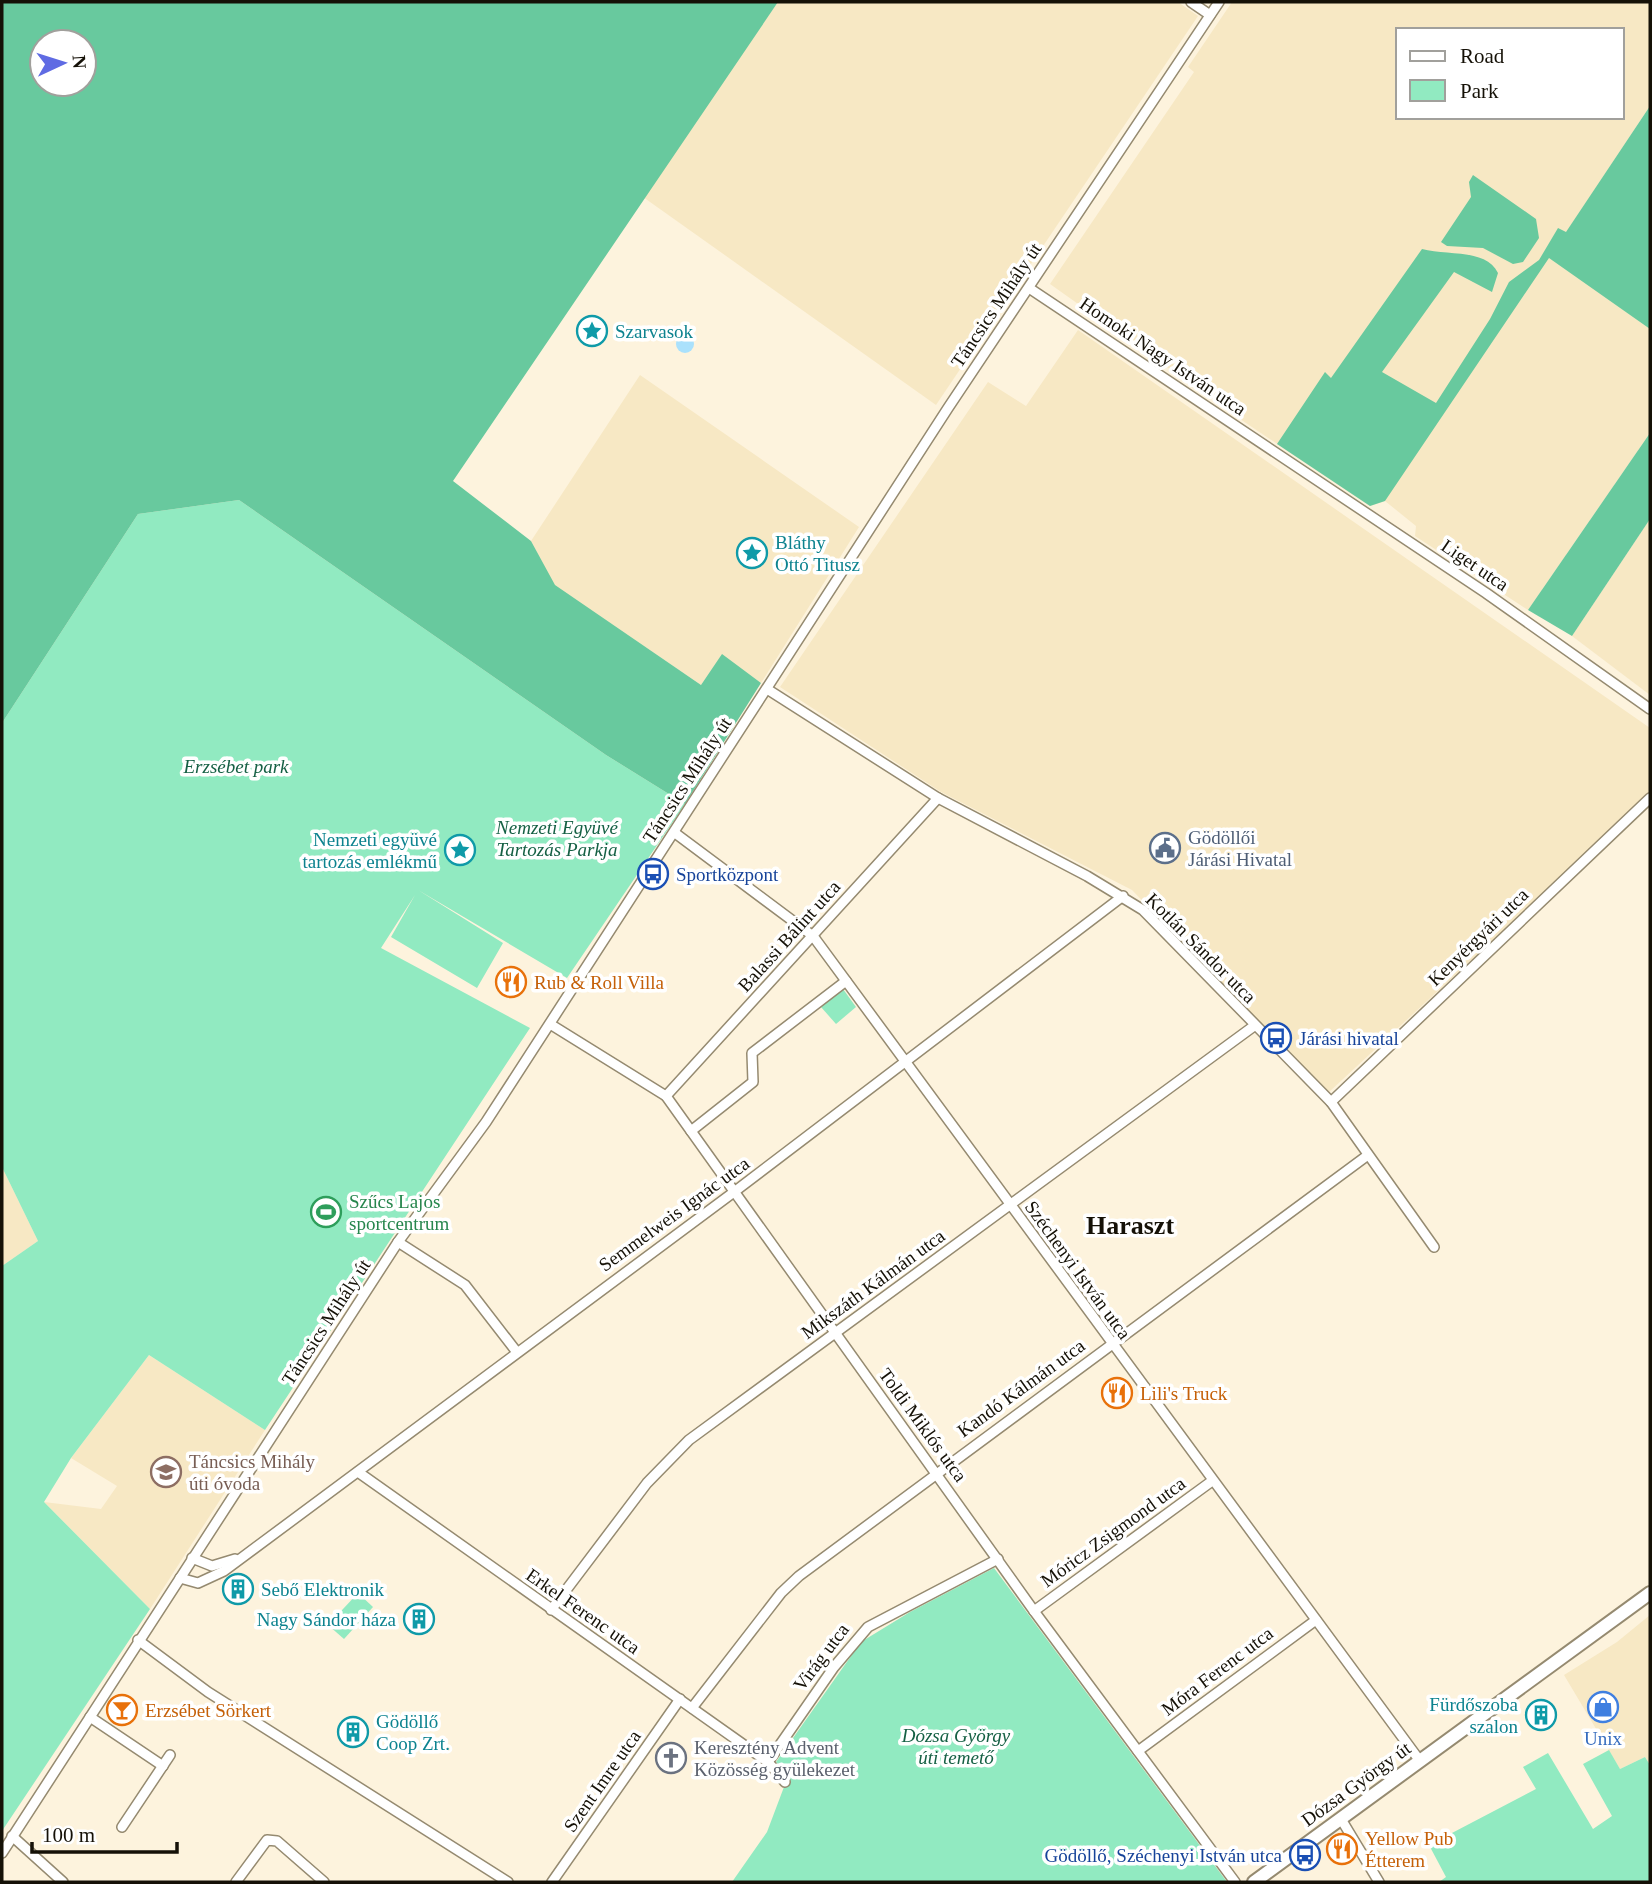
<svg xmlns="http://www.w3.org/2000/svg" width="1652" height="1884" font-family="Georgia,serif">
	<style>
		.built { fill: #f7e8c4; fill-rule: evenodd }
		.green { fill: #91eac1 }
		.forest { fill: #68c99e; fill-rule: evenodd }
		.water { fill: #aae1fc }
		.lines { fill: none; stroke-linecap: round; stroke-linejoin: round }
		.street-casing { stroke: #958a70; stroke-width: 12 }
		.secondary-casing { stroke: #958a70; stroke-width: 16 }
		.street { stroke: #fff; stroke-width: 9 }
		.secondary { stroke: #fff; stroke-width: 12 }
		.labels { text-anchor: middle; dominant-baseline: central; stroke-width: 7; stroke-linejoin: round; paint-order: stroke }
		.street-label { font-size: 19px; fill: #151107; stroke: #fff }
		.culture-label { font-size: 19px; fill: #0d838f; stroke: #fff; text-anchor: start }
		.park-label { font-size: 19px; font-style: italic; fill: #156044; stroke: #fff }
		.service-label { font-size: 19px; fill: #4e5e75; stroke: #fff; text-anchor: start }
		.transit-label { font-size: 19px; fill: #164399; stroke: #fff; text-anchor: start }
		.food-label { font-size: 19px; fill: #c56008; stroke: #fff; text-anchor: start }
		.leisure-label { font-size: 19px; fill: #27864d; stroke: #fff; text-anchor: start }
		.education-label { font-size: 19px; fill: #785e54; stroke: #fff; text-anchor: start }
		.shop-label { font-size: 19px; fill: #366cbe; stroke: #fff }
		.worship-label { font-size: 19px; fill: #5b616d; stroke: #fff; text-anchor: start }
		.district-label { font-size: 26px; font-weight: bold; fill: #151107; stroke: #fff }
	</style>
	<rect width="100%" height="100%" fill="#fdf3dd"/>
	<g class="built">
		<path d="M778,2H1178L1198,16L936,405L643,197Z"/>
		<path d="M1232,2H1650V106L1550,257L1650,329V433L1528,610L1415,536L1416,526L1385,501L1370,506L1243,421L1050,284L1194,72L1188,67ZM1398,30H1622V117H1398Z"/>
		<path d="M1078,330L1650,728V794L1328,1093L1132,890L941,792L780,687L988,382L1026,406Z"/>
		<path d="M640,375L859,527L761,683L722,655L701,685L554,585L531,541Z"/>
		<path d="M1650,519V695L1572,636Z"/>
		<path d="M2,1167L38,1241L2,1266Z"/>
		<path d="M149,1355L265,1430L150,1609L44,1502L101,1509L117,1486L71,1458Z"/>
		<path d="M1650,1615V1765L1645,1757L1620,1769L1564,1675L1617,1642Z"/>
	</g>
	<g class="green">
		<path d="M239,500L606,755L685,804L567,978L418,890L503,943L477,988L391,937L415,895L381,948L530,1028L265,1430L149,1355L71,1458L44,1502L150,1609L2,1831V1266L38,1241L2,1167V723L138,514Z"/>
		<path d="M843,989L856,1007L836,1024L821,1007Z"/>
		<path d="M994,1568L1227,1882H732L767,1832L787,1779L776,1762L861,1642L910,1612Z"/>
		<path d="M358,1593L373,1607L344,1639L328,1625Z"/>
		<path d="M1609,1750L1620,1769L1645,1757L1650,1765V1882H1439L1446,1877L1429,1845L1536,1789L1523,1767L1548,1753L1593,1829L1612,1816L1583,1764Z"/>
	</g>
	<g class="forest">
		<path d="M2,2H778L453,481L531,541L555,585L701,685L722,654L761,683L685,804L606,755L239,500L138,514L2,723ZM84,42V84H42V42Z"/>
		<path d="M1650,106V329L1549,258L1385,501L1370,506L1277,444L1325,372L1331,378L1422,249C1446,256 1486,248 1498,273L1492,292L1454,272L1382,372L1436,403L1490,319L1509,282L1539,260L1558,228L1566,232Z"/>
		<path d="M1473,175L1536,219L1539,238L1523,262L1513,264L1483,248L1447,246L1441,242L1471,197L1469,182Z"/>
		<path d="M1650,433V519L1572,636L1528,610Z"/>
	</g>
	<circle class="water" cx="685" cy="344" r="9"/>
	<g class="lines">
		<g class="street-casing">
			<g id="street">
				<path d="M1191,2L1210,15"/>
				<path d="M1029,288L1486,593L1650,709"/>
				<path d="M767,689L938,798L1087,876L1143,910L1331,1102L1434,1247"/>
				<path d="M675,833L813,936L1420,1761"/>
				<path d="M550,1024L666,1096L1034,1611L1235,1882"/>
				<path d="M666,1096L938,798"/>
				<path d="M1331,1102L1650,798"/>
				<path d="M691,1131L753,1082L752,1053L846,981"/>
				<path d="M398,1242L465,1285L516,1351"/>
				<path d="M358,1472L768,1762L785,1782"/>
				<path d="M192,1558L212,1566L235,1559"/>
				<path d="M180,1578L198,1583L224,1571L734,1192L1123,896"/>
				<path d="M551,1610L647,1483L689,1440L1254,1026"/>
				<path d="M1034,1611L1212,1481"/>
				<path d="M138,1640L208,1692L508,1882"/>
				<path d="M692,1708L781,1593L799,1576L1368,1155"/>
				<path d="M90,1717L163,1766"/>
				<path d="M1138,1751L1316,1620"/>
				<path d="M768,1762L834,1667L868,1627L998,1559"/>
				<path d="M1341,1819L1379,1882"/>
				<path d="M122,1827L170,1755"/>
				<path d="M12,1836L63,1882"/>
				<path d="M2,1853L398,1242L486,1122L948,408L1219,2"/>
				<path d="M236,1882L267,1840L277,1841L324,1882"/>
				<path d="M552,1882L680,1699"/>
			</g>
		</g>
		<g class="secondary-casing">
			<path id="secondary" d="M1254,1882L1650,1593"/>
		</g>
		<use href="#street" class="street"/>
		<use href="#secondary" class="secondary"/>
	</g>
	<defs>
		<g id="sight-ring" transform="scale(1.575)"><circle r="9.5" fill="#fff" stroke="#0f9aa8" stroke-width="1.5"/><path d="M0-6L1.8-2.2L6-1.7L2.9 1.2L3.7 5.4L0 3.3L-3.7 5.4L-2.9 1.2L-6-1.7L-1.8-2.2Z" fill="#0f9aa8"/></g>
		<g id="civic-ring" transform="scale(1.575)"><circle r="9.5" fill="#fff" stroke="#5c6f8a" stroke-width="1.5"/><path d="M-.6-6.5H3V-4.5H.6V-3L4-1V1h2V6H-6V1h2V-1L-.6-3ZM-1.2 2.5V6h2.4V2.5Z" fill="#5c6f8a"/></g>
		<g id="bus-ring" transform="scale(1.575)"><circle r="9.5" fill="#fff" stroke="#1a4fb4" stroke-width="1.5"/><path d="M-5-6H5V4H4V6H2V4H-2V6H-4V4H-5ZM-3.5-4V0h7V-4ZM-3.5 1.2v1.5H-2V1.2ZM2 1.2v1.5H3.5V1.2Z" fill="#1a4fb4"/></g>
		<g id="restaurant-ring" transform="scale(1.575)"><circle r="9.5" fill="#fff" stroke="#e8710a" stroke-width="1.5"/><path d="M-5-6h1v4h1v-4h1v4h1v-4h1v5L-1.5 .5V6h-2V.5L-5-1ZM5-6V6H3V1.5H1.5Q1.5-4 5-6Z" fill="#e8710a"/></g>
		<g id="stadium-ring" transform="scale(1.575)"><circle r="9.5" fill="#fff" stroke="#2e9e5b" stroke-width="1.5"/><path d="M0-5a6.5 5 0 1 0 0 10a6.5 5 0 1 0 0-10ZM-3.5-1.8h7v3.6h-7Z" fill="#2e9e5b"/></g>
		<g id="school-ring" transform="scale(1.575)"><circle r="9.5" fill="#fff" stroke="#8d6e63" stroke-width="1.5"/><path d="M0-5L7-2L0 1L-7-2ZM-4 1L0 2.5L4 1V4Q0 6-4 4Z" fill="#8d6e63"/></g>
		<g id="building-ring" transform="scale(1.575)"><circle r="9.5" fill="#fff" stroke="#0f9aa8" stroke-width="1.5"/><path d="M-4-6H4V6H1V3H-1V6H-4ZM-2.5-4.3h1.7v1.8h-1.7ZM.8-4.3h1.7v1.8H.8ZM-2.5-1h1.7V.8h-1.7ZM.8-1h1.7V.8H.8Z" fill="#0f9aa8"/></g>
		<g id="shop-ring" transform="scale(1.575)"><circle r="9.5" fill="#fff" stroke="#3f7fe0" stroke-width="1.5"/><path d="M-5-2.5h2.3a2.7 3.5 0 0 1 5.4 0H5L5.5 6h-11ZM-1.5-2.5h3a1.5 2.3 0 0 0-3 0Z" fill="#3f7fe0"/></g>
		<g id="bar-ring" transform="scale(1.575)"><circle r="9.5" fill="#fff" stroke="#e8710a" stroke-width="1.5"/><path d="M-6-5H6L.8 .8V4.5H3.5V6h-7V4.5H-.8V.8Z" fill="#e8710a"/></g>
		<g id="church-ring" transform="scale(1.575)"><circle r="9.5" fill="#fff" stroke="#6b7280" stroke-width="1.5"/><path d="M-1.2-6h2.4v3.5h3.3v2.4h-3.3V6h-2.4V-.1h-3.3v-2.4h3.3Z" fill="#6b7280"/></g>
	</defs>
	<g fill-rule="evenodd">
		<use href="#sight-ring" x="592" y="331"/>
		<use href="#sight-ring" x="752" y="553"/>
		<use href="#civic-ring" x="1165" y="848"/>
		<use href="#sight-ring" x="460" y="850"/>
		<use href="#bus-ring" x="653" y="874"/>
		<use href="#restaurant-ring" x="511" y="982"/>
		<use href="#bus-ring" x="1276" y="1038"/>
		<use href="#stadium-ring" x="326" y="1212"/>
		<use href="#restaurant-ring" x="1117" y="1393"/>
		<use href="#school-ring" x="166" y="1472"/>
		<use href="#building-ring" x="238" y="1589"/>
		<use href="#building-ring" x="419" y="1619"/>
		<use href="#shop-ring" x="1603" y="1707"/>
		<use href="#bar-ring" x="122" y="1710"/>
		<use href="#building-ring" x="1541" y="1715"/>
		<use href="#building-ring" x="353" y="1732"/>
		<use href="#church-ring" x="671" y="1758"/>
		<use href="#restaurant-ring" x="1342" y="1849"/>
		<use href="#bus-ring" x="1305" y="1855"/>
	</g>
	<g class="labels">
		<g class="street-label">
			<text transform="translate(996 305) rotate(-56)">Táncsics Mihály út</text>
			<text transform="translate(1163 356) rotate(34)">Homoki Nagy István utca</text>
			<text transform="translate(1475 565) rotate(34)">Liget utca</text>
			<text transform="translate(687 780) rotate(-57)">Táncsics Mihály út</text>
			<text transform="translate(789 936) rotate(-48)">Balassi Bálint utca</text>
			<text transform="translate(1478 937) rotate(-44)">Kenyérgyári utca</text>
			<text transform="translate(1201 948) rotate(45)">Kotlán Sándor utca</text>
			<text transform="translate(674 1214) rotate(-36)">Semmelweis Ignác utca</text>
			<text transform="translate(1078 1270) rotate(54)">Széchenyi István utca</text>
			<text transform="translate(873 1284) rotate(-36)">Mikszáth Kálmán utca</text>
			<text transform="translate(326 1322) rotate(-57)">Táncsics Mihály út</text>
			<text transform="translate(1021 1388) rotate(-36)">Kandó Kálmán utca</text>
			<text transform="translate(923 1425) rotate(54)">Toldi Miklós utca</text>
			<text transform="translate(1113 1532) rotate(-36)">Móricz Zsigmond utca</text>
			<text transform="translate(583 1611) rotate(35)">Erkel Ferenc utca</text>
			<text transform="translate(821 1657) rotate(-53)">Virág utca</text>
			<text transform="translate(1217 1671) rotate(-37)">Móra Ferenc utca</text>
			<text transform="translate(602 1781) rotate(-55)">Szent Imre utca</text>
			<text transform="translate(1356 1784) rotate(-36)">Dózsa György út</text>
		</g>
		<g class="culture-label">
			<text x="615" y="331">Szarvasok</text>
			<text x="775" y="542">Bláthy<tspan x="775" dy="22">Ottó Titusz</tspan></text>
			<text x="437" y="839" text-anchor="end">Nemzeti együvé<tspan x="437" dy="22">tartozás emlékmű</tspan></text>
			<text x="261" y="1589">Sebő Elektronik</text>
			<text x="396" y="1619" text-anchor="end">Nagy Sándor háza</text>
			<text x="1518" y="1704" text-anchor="end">Fürdőszoba<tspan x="1518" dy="22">szalon</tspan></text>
			<text x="376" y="1721">Gödöllő<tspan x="376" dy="22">Coop Zrt.</tspan></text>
		</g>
		<g class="park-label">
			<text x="236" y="766">Erzsébet park</text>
			<text x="557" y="827">Nemzeti Együvé<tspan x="557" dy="22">Tartozás Parkja</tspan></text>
			<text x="956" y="1735">Dózsa György<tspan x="956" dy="22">úti temető</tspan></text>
		</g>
		<g class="service-label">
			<text x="1188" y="837">Gödöllői<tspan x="1188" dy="22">Járási Hivatal</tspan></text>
		</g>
		<g class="transit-label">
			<text x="676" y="874">Sportközpont</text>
			<text x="1299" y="1038">Járási hivatal</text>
			<text x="1282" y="1855" text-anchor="end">Gödöllő, Széchenyi István utca</text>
		</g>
		<g class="food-label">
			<text x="534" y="982">Rub &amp; Roll Villa</text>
			<text x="1140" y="1393">Lili's Truck</text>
			<text x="145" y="1710">Erzsébet Sörkert</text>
			<text x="1365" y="1838">Yellow Pub<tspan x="1365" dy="22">Étterem</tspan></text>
		</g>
		<g class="leisure-label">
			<text x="349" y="1201">Szűcs Lajos<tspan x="349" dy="22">sportcentrum</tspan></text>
		</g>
		<g class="education-label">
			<text x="189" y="1461">Táncsics Mihály<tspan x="189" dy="22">úti óvoda</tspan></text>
		</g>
		<g class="shop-label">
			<text x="1603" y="1738">Unix</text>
		</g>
		<g class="worship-label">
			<text x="694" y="1747">Keresztény Advent<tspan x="694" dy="22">Közösség gyülekezet</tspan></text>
		</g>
		<g class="district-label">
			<text x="1130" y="1225">Haraszt</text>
		</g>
	</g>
	<rect width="1652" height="1884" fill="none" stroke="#151107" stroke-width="7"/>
	<rect x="1396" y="28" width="228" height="91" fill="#ffffff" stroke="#a1a09c" stroke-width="2"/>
	<rect x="1410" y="51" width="35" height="10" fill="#ffffff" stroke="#a1a09c" stroke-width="2"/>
	<text x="1460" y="63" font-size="21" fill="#151107">Road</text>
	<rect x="1410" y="80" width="35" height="21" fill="#91eac1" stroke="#a1a09c" stroke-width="2"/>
	<text x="1460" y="98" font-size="21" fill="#151107">Park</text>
	<g transform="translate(63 63) rotate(86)"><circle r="33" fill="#ffffff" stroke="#a1a09c" stroke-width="2"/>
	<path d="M0-5L12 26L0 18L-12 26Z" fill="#5f6be3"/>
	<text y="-10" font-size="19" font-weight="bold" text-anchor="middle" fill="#151107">N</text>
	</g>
	<path d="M32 1842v10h145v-10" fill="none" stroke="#151107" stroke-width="3.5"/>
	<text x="42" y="1842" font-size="21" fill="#151107" stroke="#ffffff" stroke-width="5" paint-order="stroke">100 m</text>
</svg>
